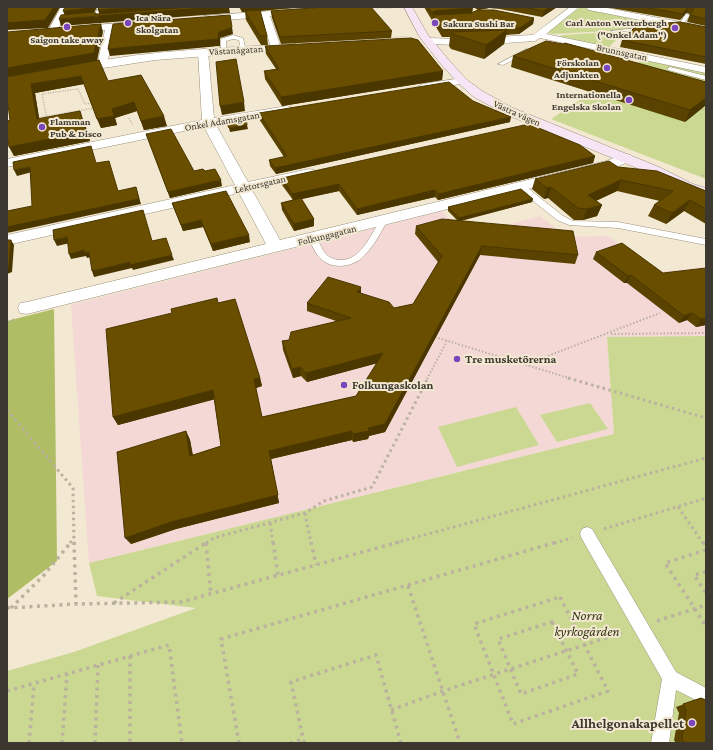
<svg xmlns="http://www.w3.org/2000/svg" width="713" height="750" font-family="'Crimson Pro',serif">
	<style>
		.education { fill: #f3d8d5 }
		.green { fill: #cbd892 }
		.forest { fill: #afbd65 }
		.lines { fill: none; stroke-linecap: round; stroke-linejoin: round }
		.service-casing { stroke: #9c927c; stroke-width: 1 }
		.minor-casing { stroke: #9c927c; stroke-width: 1 }
		.tertiary-casing { stroke: #9c927c; stroke-width: 1 }
		.secondary-casing { stroke: #9c927c; stroke-width: 1 }
		.path-far4 { stroke: #bab19e; stroke-width: 1; stroke-dasharray: 1 1.5; stroke-linecap: butt }
		.path-far3 { stroke: #bab19e; stroke-width: 1.5; stroke-dasharray: 1 1.5; stroke-linecap: butt }
		.path-far2 { stroke: #bab19e; stroke-width: 2; stroke-dasharray: 1.5 2; stroke-linecap: butt }
		.path-far1 { stroke: #bab19e; stroke-width: 3; stroke-dasharray: 2.5 3.5; stroke-linecap: butt }
		.path { stroke: #bab19e; stroke-width: 3.5; stroke-dasharray: 3 4.5; stroke-linecap: butt }
		.service { fill: #fff; fill-rule: evenodd }
		.minor { fill: #fff; fill-rule: evenodd }
		.tertiary { fill: #fff; fill-rule: evenodd }
		.secondary { fill: #f6e5f4; fill-rule: evenodd }
		.wall { fill: #5a4300 }
		.shaded-wall { fill: #4a3700 }
		.building { fill: #694e00; stroke: #4a3700 }
		.poi-dot { fill: #7b45bc; stroke: #f3e8d1; stroke-width: 1.5 }
		.labels { text-anchor: middle; dominant-baseline: central; stroke-width: 4; stroke-linejoin: round; paint-order: stroke }
		.far-poi-label { font-size: 10px; font-weight: bold; fill: #3c382f; stroke: #f3e8d1; text-anchor: start }
		.far-street-label { font-size: 10px; fill: #3c382f; stroke: #f3e8d1 }
		.poi-label { font-size: 12px; font-weight: bold; fill: #3c382f; stroke: #f3e8d1; text-anchor: start }
		.near-park-label { font-size: 14px; font-style: italic; fill: #333813; stroke: #f3e8d1 }
		.near-poi-label { font-size: 14px; font-weight: bold; fill: #3c382f; stroke: #f3e8d1; text-anchor: end }
	</style>
	<rect width="100%" height="100%" fill="#f3e8d1"/>
	<path class="education" d="M442,211L458,227L492,229L540,216L553,226L570,237L608,236L658,272L706,267V336L607,337L614,434L89,563L71,305Z"/>
	<g class="green">
		<path d="M579,8H584L660,24C625,31 589,32 553,34L546,32Z"/>
		<path d="M613,32L619,37L609,47L560,37L563,35Z"/>
		<path d="M643,59L706,72V179L551,119Z"/>
		<path d="M706,336V743H7V671L74,652L196,608L97,596L89,563L614,434L607,337Z"/>
		<path d="M590,403L608,429L557,442L540,415Z"/>
		<path d="M516,407L539,445L457,467L438,427Z"/>
	</g>
	<path class="forest" d="M54,309L57,561L7,599V321Z"/>
	<g class="lines">
		<g class="service-casing">
			<g id="service">
				<path d="M98,7H102L98,17L110,18V20H99L94,18Z"/>
				<path d="M686,14L690,15L682,26H678Z"/>
				<path d="M646,27L648,29L613,32L611,31Z"/>
				<path d="M233,35L243,38L246,51L241,50L239,40L233,39L226,41V51L221,52V39Z"/>
				<path d="M527,49L530,51L529,52L503,65L498,64Z"/>
				<path d="M670,67L706,76V80L668,70V68Z"/>
				<path d="M518,185H524L563,216L573,221L618,222L706,239V245L618,228L569,225L557,220L518,189Z"/>
				<path d="M381,218H384L388,220C381,232 374,246 364,256C353,267 333,270 321,259C315,254 312,245 309,238L310,236H316C319,241 321,248 325,253C329,258 335,260 342,260C362,259 372,233 381,218Z"/>
				<path d="M587,527L592,529L676,672L706,688V705L676,690L669,743H651L662,679L582,539L580,534L582,529Z"/>
			</g>
		</g>
		<g class="minor-casing">
			<g id="minor">
				<path d="M61,7H69L56,33H50L48,31Z"/>
				<path d="M324,7H361L357,10L270,16L281,48L276,51L271,48L262,17L203,22L199,19L203,16Z"/>
				<path d="M570,7H579L546,34L706,67V73L540,38L535,41C519,42 432,49 424,41L429,38L456,39L533,35Z"/>
				<path d="M585,7H602L706,27V33L589,10Z"/>
				<path d="M142,21L145,22L147,24L145,26L114,29L108,60L110,63L105,66L101,65L98,61L105,30L73,33L68,30L73,27Z"/>
				<path d="M203,49L208,52L214,118L287,106L291,107L293,110L291,113L287,114L216,125L248,182L309,169L314,170L316,173L314,176L252,190L280,240L606,161L626,154L631,155L633,158L631,161L616,167L27,314L20,313L18,308L20,303L27,302L266,244L239,193L7,245V235L235,185L204,127L7,167V159L202,120L198,52Z"/>
				<path d="M462,78L466,79L468,81L466,83L423,90L417,87L423,84Z"/>
			</g>
		</g>
		<g class="tertiary-casing">
			<path id="tertiary" d="M295,44L299,45L300,47L299,49L155,60L71,73L65,70L67,68C139,50 221,48 295,44Z"/>
		</g>
		<g class="secondary-casing">
			<path id="secondary" d="M404,7H412L428,35L448,59L466,79L482,91L513,108L659,167L693,184L706,188V198L683,190L649,173L505,114L474,97L458,83L440,63L419,36Z"/>
		</g>
		<g class="path-far4">
			<path d="M371,8H394"/>
			<path d="M579,19L595,32"/>
			<path d="M308,43L385,39L407,36"/>
		</g>
		<g class="path-far3">
			<path d="M701,109L706,110"/>
			<path d="M37,118L95,108"/>
			<path d="M129,118L133,125"/>
			<path d="M47,120L42,94L78,89L85,104L93,103"/>
		</g>
		<g class="path-far2">
			<path d="M702,176L706,173"/>
			<path d="M7,324L15,318"/>
			<path d="M611,334L706,333"/>
			<path d="M435,337L572,379"/>
			<path d="M521,363L545,357L660,313"/>
			<path d="M427,379L447,341"/>
		</g>
		<g class="path-far1">
			<path d="M568,378L706,418"/>
			<path d="M7,410L73,488L74,543"/>
			<path d="M678,507L703,543"/>
			<path d="M305,513L311,543"/>
			<path d="M270,523L273,543"/>
			<path d="M604,529L706,498"/>
			<path d="M70,543L74,538"/>
			<path d="M206,543L214,538L305,513L324,501L372,487L428,378"/>
			<path d="M395,543L706,458"/>
			<path d="M554,543L572,538"/>
		</g>
		<g class="path">
			<path d="M74,542L76,604"/>
			<path d="M273,542L278,575"/>
			<path d="M311,542L316,565"/>
			<path d="M703,542L706,547"/>
			<path d="M206,543L211,594"/>
			<path d="M706,550L665,563L706,626"/>
			<path d="M706,572L694,575L706,593"/>
			<path d="M408,586L460,743"/>
			<path d="M560,597L608,691L513,724L474,624Z"/>
			<path d="M114,603L207,542"/>
			<path d="M7,608L76,604L181,602L399,542"/>
			<path d="M11,608L44,575L71,542"/>
			<path d="M657,621L706,605"/>
			<path d="M552,622L578,674L521,694L498,639Z"/>
			<path d="M130,656V743"/>
			<path d="M7,691L169,645L182,743"/>
			<path d="M391,710L443,691L624,632"/>
			<path d="M29,743L34,684"/>
			<path d="M62,743L67,674"/>
			<path d="M95,743L98,665"/>
			<path d="M239,743L221,639L557,542"/>
			<path d="M290,743L303,739"/>
			<path d="M304,743L291,682L376,655L401,743"/>
		</g>
		<use href="#service" class="service"/>
		<use href="#minor" class="minor"/>
		<use href="#tertiary" class="tertiary"/>
		<use href="#secondary" class="secondary"/>
	</g>
	<g class="wall">
		<path d="M239,7H306L260,11L267,36L268,45H261L246,20L245,12H242Z"/>
		<path d="M424,7H473L472,13L534,18L533,24L519,34L506,35L504,44L484,59L451,49L449,46L450,37H442Z"/>
		<path d="M473,7H557L542,17L500,9L489,8L478,10Z"/>
		<path d="M605,7H706V26L687,22L690,14L686,13L680,20Z"/>
		<path d="M271,11L392,31L391,38L281,44L272,18Z"/>
		<path d="M706,27V64L620,47L622,40Z"/>
		<path d="M265,46L443,71L442,80L282,106L265,79L264,71L276,69L266,54Z"/>
		<path d="M513,56L706,82V105L685,122L511,67Z"/>
		<path d="M7,77L108,81L167,126L144,130L137,111L115,118L117,125L101,128L84,84L35,93L39,119L84,120L90,141L14,156Z"/>
		<path d="M259,113L510,122L276,174L270,166L269,160L284,157L259,119Z"/>
		<path d="M146,134L194,171H205L222,186L170,198Z"/>
		<path d="M595,156L593,163L438,200L435,197L357,215L339,191L301,199L314,219V226L294,231L282,210L281,203L293,200L282,185V178Z"/>
		<path d="M618,167L706,191V224L684,211L666,224L648,216L654,205L660,201L617,191L596,201L602,205L597,216L583,220H574L548,198L544,199L532,189L535,179Z"/>
		<path d="M533,199L532,202L461,221L578,255L575,264L480,255L385,432L369,436L368,439L353,442L352,440L271,459L279,503L176,529L131,544L186,431L190,440L193,455L221,446L214,399L118,425L113,417L218,303L260,378L262,386L256,388L262,417L356,396L377,363L307,382L301,376L293,378L283,350L282,341L289,340L336,321L307,311V303L361,293L394,308L413,304L438,262L415,234L416,226L457,220L448,211V207Z"/>
		<path d="M172,203L250,242L213,251L203,227L183,231Z"/>
		<path d="M596,252L663,273L706,325L696,327L687,320L679,323L627,283H624L593,259Z"/>
		<path d="M701,698L706,743H676L674,740L679,713L676,707Z"/>
	</g>
	<g class="shaded-wall">
		<path d="M54,7H60L48,28L7,30V23Z"/>
		<path d="M91,7H97L93,15L66,18L63,11Z"/>
		<path d="M134,7H229L230,13L61,26L59,19L100,16L98,10Z"/>
		<path d="M241,7H306L242,12Z"/>
		<path d="M473,7L472,13L435,17L432,13L434,11Z"/>
		<path d="M479,7H489V8L478,10Z"/>
		<path d="M549,7H557L542,17L544,11Z"/>
		<path d="M689,7L686,13L680,20L683,14Z"/>
		<path d="M534,18L533,24L519,34L520,28Z"/>
		<path d="M101,24L103,32L97,61L7,77V68Z"/>
		<path d="M232,27L233,34L220,38V46L110,56L108,49L219,32Z"/>
		<path d="M507,30L504,44L484,59L486,45Z"/>
		<path d="M443,71L442,80L282,106L281,97Z"/>
		<path d="M81,76L84,84L35,93L41,129L37,119L31,84Z"/>
		<path d="M706,98V105L685,122L690,110Z"/>
		<path d="M134,102L137,111L115,118L117,125L101,128L97,119L112,109Z"/>
		<path d="M244,102L245,111L222,115L220,106Z"/>
		<path d="M80,111L90,141L14,156L9,147Z"/>
		<path d="M164,116L167,126L144,130L141,121Z"/>
		<path d="M511,117L510,122L276,174L275,168Z"/>
		<path d="M247,125L248,129L230,132L229,128Z"/>
		<path d="M595,156L593,163L438,200L439,194Z"/>
		<path d="M30,167L32,172L17,176L14,170Z"/>
		<path d="M221,180L222,186L170,198L168,192Z"/>
		<path d="M621,180L617,191L584,206L588,195Z"/>
		<path d="M339,184V191L293,201L292,194Z"/>
		<path d="M136,187L141,204L7,233V227Z"/>
		<path d="M551,187L548,198L544,199L547,188Z"/>
		<path d="M435,190V197L357,215V209Z"/>
		<path d="M533,199L532,202L458,221L459,218Z"/>
		<path d="M690,200L684,211L666,224L672,213Z"/>
		<path d="M602,205L597,216L583,220L587,209Z"/>
		<path d="M314,219V226L294,231V224Z"/>
		<path d="M201,220L203,227L183,231L181,225Z"/>
		<path d="M249,235L250,242L213,251L211,244Z"/>
		<path d="M67,237L70,243L57,246L54,240Z"/>
		<path d="M11,240L14,245L12,272L7,274V267Z"/>
		<path d="M482,246L480,255L385,432L369,436L368,439L353,442V434L368,428Z"/>
		<path d="M84,250L89,252L91,257L87,258L86,256L71,259L69,254Z"/>
		<path d="M172,255L174,260L133,270L132,268L94,277L92,271L130,262Z"/>
		<path d="M631,275L627,283H624L628,276Z"/>
		<path d="M361,287V296L357,292Z"/>
		<path d="M692,313L687,320L679,323L684,316Z"/>
		<path d="M701,319H706V325L696,327Z"/>
		<path d="M383,353L382,362L307,382L306,373Z"/>
		<path d="M300,367L301,376L293,378L292,369Z"/>
		<path d="M260,378L262,386L256,388L254,379Z"/>
		<path d="M213,390L216,399L118,425L113,417Z"/>
		<path d="M186,431L190,440L194,464L190,456Z"/>
		<path d="M352,431V440L271,459L279,503L176,529L131,544L125,538L269,451Z"/>
	</g>
	<g class="building">
		<path d="M7,7H54L45,20L7,23Z"/>
		<path d="M65,7H91V8L63,11Z"/>
		<path d="M99,7H134L98,10Z"/>
		<path d="M191,7H217L59,19L61,15L92,12L97,14Z"/>
		<path d="M326,7H371L392,31L280,37L271,11Z"/>
		<path d="M428,7H472L469,8L434,11L432,13L436,15L471,13L478,10H494L534,18L520,28L443,30Z"/>
		<path d="M523,7H549L544,11Z"/>
		<path d="M643,7H688L683,14Z"/>
		<path d="M691,7H706V19L690,15L694,8Z"/>
		<path d="M260,10L267,36H260L245,11Z"/>
		<path d="M230,15L232,27L219,32L218,39L108,49L113,24Z"/>
		<path d="M680,22L706,27V57L622,40L637,25Z"/>
		<path d="M101,24L94,53L7,68V32Z"/>
		<path d="M507,30L486,45L453,34L451,32Z"/>
		<path d="M411,38L418,40L443,71L281,97L264,71L279,69L265,46Z"/>
		<path d="M546,41L563,44L565,43L706,82V98L690,110L513,56Z"/>
		<path d="M236,59L244,102L220,106L216,62Z"/>
		<path d="M99,60L108,81L141,75L164,116L141,121L134,102L112,109L114,116L97,119L81,76L31,84L37,119L80,111L86,132L9,147L7,134V121L10,120L7,97V77Z"/>
		<path d="M449,82L473,101L511,117L275,168L269,160L287,156L259,113Z"/>
		<path d="M246,118L247,125L229,128L226,122Z"/>
		<path d="M529,124L580,145L595,156L439,194L435,190L357,209L339,184L292,194L282,178Z"/>
		<path d="M171,129L194,171L203,169L205,171L215,169L221,180L168,192L146,134Z"/>
		<path d="M91,146L96,163L109,161L118,191L136,187L139,199L7,227V211L32,206L30,167L14,170L13,162Z"/>
		<path d="M609,161L618,167L657,171L706,191V209L690,200L672,213L654,205L673,191L621,180L588,195L602,205L587,209L578,208L551,187L547,188L535,179Z"/>
		<path d="M521,189L533,199L459,218L448,207Z"/>
		<path d="M226,191L249,235L211,244L201,220L181,225L172,203Z"/>
		<path d="M301,198L314,219L294,224L281,203Z"/>
		<path d="M143,210L152,241L166,238L172,255L130,265V262L92,271L89,252L84,253V250L69,254L67,237L54,240L53,230Z"/>
		<path d="M442,219L573,231L578,255L482,246L385,424L368,428L369,431L353,434L352,431L269,451L278,495L171,522L125,538L117,452L186,431L190,456L221,446L213,390L113,417L106,329L172,313L171,309L217,298L218,303L235,299L260,378L254,379L262,417L356,396L383,353L306,373L300,367L292,369L282,341L289,340L291,332L351,318L307,303L328,277L361,287L357,292L389,302L394,308L413,304L442,256L416,226Z"/>
		<path d="M7,240H11L9,267H7Z"/>
		<path d="M622,243L663,273L706,268V319H701L692,313L684,316L631,275L628,276L596,252Z"/>
		<path d="M701,698L706,700V743H685L682,739L686,710L683,704Z"/>
	</g>
	<g class="poi-dot">
		<circle cx="128" cy="23" r="4"/>
		<circle cx="435" cy="23" r="4"/>
		<circle cx="67" cy="27" r="4"/>
		<circle cx="675" cy="28" r="4"/>
		<circle cx="607" cy="68" r="4"/>
		<circle cx="629" cy="100" r="4"/>
		<circle cx="42" cy="127" r="4"/>
		<circle cx="457" cy="359" r="4"/>
		<circle cx="344" cy="385" r="4"/>
		<circle cx="692" cy="723" r="4"/>
	</g>
	<g class="labels">
		<g class="far-poi-label">
			<text x="136" y="17">Ica Nära<tspan x="136" dy="12">Skolgatan</tspan></text>
			<text x="667" y="22" text-anchor="end">Carl Anton Wetterbergh<tspan x="667" dy="12">("Onkel Adam")</tspan></text>
			<text x="443" y="23">Sakura Sushi Bar</text>
			<text x="67" y="39" text-anchor="middle">Saigon take away</text>
			<text x="599" y="62" text-anchor="end">Förskolan<tspan x="599" dy="12">Adjunkten</tspan></text>
			<text x="621" y="94" text-anchor="end">Internationella<tspan x="621" dy="12">Engelska Skolan</tspan></text>
			<text x="50" y="121">Flamman<tspan x="50" dy="12">Pub &amp; Disco</tspan></text>
		</g>
		<g class="far-street-label">
			<text transform="translate(236 50) rotate(-3)">Västanågatan</text>
			<text transform="translate(622 52) rotate(12)">Brunnsgatan</text>
			<text transform="translate(517 113) rotate(24)">Västra vägen</text>
			<text transform="translate(222 121) rotate(-10)">Onkel Adamsgatan</text>
			<text transform="translate(260 184) rotate(-13)">Lektorsgatan</text>
			<text transform="translate(327 235) rotate(-14)">Folkungagatan</text>
		</g>
		<g class="poi-label">
			<text x="465" y="359">Tre musketörerna</text>
			<text x="352" y="385">Folkungaskolan</text>
		</g>
		<g class="near-park-label">
			<text x="587" y="615">Norra<tspan x="587" dy="16">kyrkogården</tspan></text>
		</g>
		<g class="near-poi-label">
			<text x="684" y="723">Allhelgonakapellet</text>
		</g>
	</g>
	<rect width="713" height="750" fill="none" stroke="#3c382f" stroke-width="16"/>
</svg>
